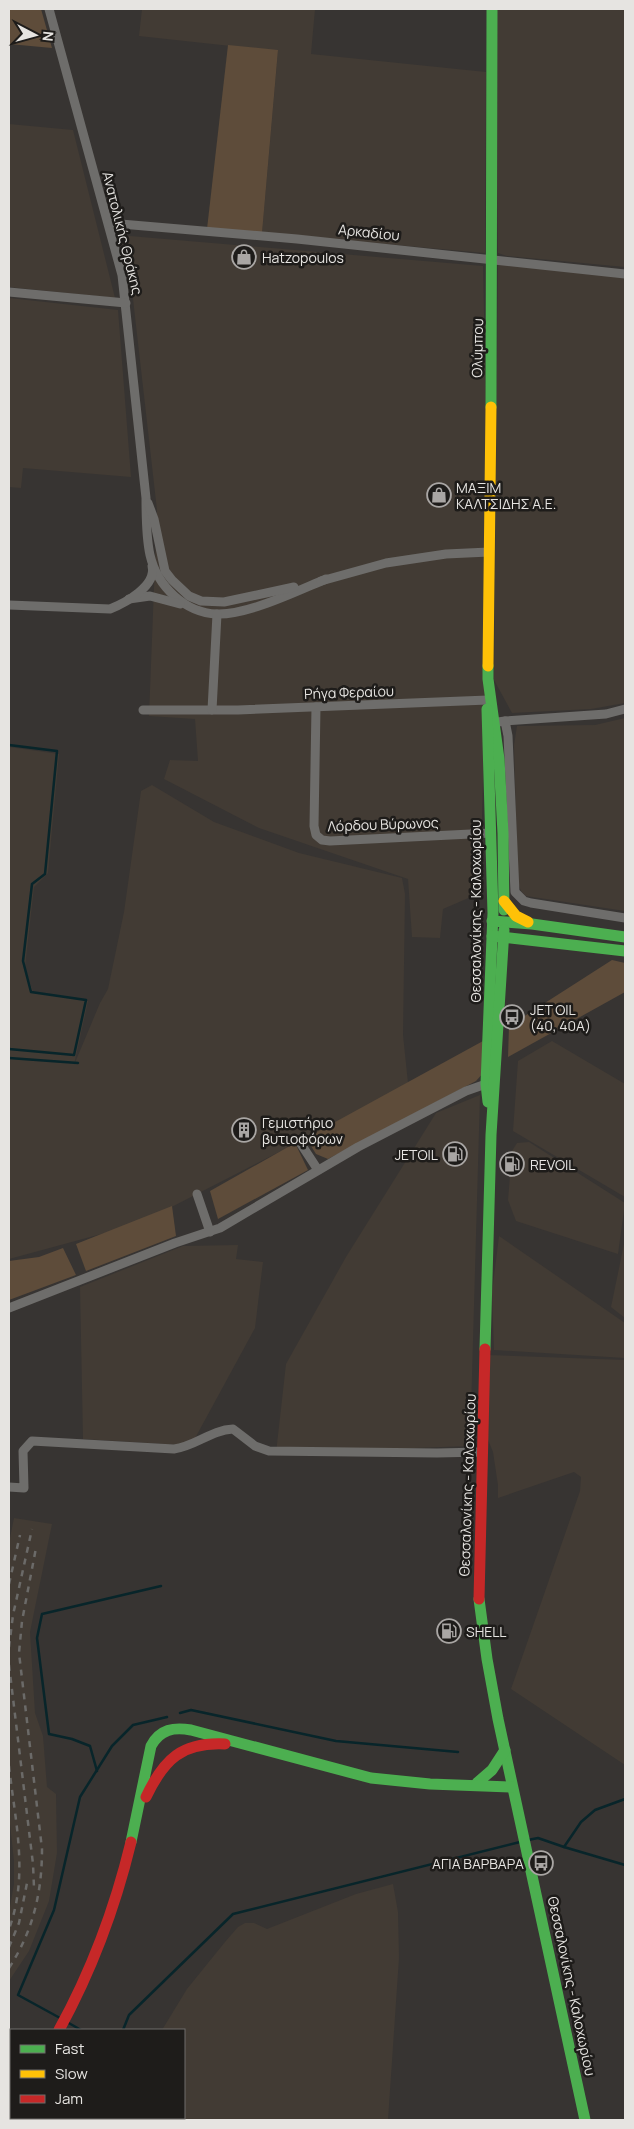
<svg xmlns="http://www.w3.org/2000/svg" width="634" height="2129" font-family="Manrope,sans-serif">
	<style>
		.built { fill: #423b34 }
		.green { fill: #5e4c3a }
		.lines { fill: none; stroke-linecap: round; stroke-linejoin: round }
		.stream { stroke: #08252a; stroke-width: 2.5 }
		.street { stroke: #6e6d6b; stroke-width: 9 }
		.fast { stroke: #4caf50; stroke-width: 11 }
		.slow { stroke: #ffc107; stroke-width: 11 }
		.jam { stroke: #c62828; stroke-width: 11 }
		.rail { stroke: #6b6a68; stroke-width: 2.5; stroke-dasharray: 6 6; stroke-linecap: butt }
		.labels { text-anchor: middle; dominant-baseline: central; stroke-width: 5; stroke-linejoin: round; paint-order: stroke }
		.street-label { font-size: 14px; fill: #e6e4e1; stroke: #1e1c1a }
		.poi-label { font-size: 14px; fill: #e6e4e1; stroke: #1e1c1a; text-anchor: start }
	</style>
	<rect width="100%" height="100%" fill="#373432"/>
	<g class="built">
		<path d="M142,9H315L311,54L486,72L485,253L262,233L278,51L139,36Z"/>
		<path d="M494,9H625V267L507,256L498,253Z"/>
		<path d="M9,124L73,130L115,298L9,287Z"/>
		<path d="M118,235L483,266L489,552L480,893L443,909L440,938L412,937L408,879L259,828L164,779L170,760L198,761L195,719L149,716L157,510L133,299Z"/>
		<path d="M498,264L625,276V703L591,709L512,713L494,680Z"/>
		<path d="M9,298L118,310L131,477L23,468L21,488L9,487Z"/>
		<path d="M625,718V911L526,896L521,891L518,883L514,745L517,726L595,725Z"/>
		<path d="M9,747L59,754L48,873L34,887L25,967L33,992L88,1001L74,1065L100,1003L108,989L124,912L141,791L152,785L214,822L299,853L402,878L405,894L403,1035L408,1083L377,1102L150,1218L116,1230L9,1259Z"/>
		<path d="M552,1041L625,1084V1197L513,1131L518,1061Z"/>
		<path d="M480,1095L470,1446L276,1453L286,1364L346,1257L436,1113Z"/>
		<path d="M529,1142L625,1203L618,1254L516,1221L508,1200L512,1151L517,1143Z"/>
		<path d="M499,1236L625,1323V1358L494,1350L492,1293Z"/>
		<path d="M625,1239V1318L611,1307Z"/>
		<path d="M238,1245L236,1259L263,1262L255,1328L193,1442L181,1445L83,1439L80,1287L183,1246Z"/>
		<path d="M487,1355L625,1360V1765L511,1689L580,1491L581,1477L574,1472L498,1498V1485L493,1452L486,1435Z"/>
		<path d="M14,1518L52,1524L30,1632L35,1713L43,1736L47,1787L56,1794L57,1853L49,1901L29,1951L9,1981V1912L14,1884V1861L9,1815V1543Z"/>
		<path d="M393,1884L398,1912L399,1958L388,2120H76V2118H184V2030H162L187,1989L225,1942L238,1927L245,1923H254L267,1929L356,1894Z"/>
	</g>
	<g class="green">
		<path d="M9,9H41L52,48L9,44Z"/>
		<path d="M228,45L278,50L262,233L207,229Z"/>
		<path d="M612,960L625,963V992L508,1057L509,1026Z"/>
		<path d="M483,1041L484,1072L476,1081L328,1159L316,1154L306,1138Z"/>
		<path d="M295,1143L308,1170L218,1219L210,1191Z"/>
		<path d="M172,1206L176,1236L86,1271L76,1244Z"/>
		<path d="M63,1248L76,1275L9,1300V1261L39,1257Z"/>
	</g>
	<g class="lines">
		<g class="stream">
			<path d="M9,745L57,751L45,874L32,884L23,961L31,992L86,1000L74,1055L9,1049"/>
			<path d="M9,1058L78,1063"/>
			<path d="M180,1713L191,1710L336,1741L458,1752"/>
			<path d="M97,1771L90,1746L72,1739L49,1734L37,1638L42,1614L161,1586"/>
			<path d="M528,1840L538,1838L564,1847L581,1822L595,1810L625,1799"/>
			<path d="M564,1847L625,1865"/>
			<path d="M60,2018L18,1995L54,1910L80,1797L112,1746L133,1725L167,1717"/>
			<path d="M67,2022L81,2030"/>
			<path d="M123,2030L129,2015L233,1914L520,1842"/>
		</g>
		<g class="street">
			<path d="M49,9L122,275L146,498C146,517 146,537 150,555C157,586 185,613 217,614C248,615 297,591 326,579"/>
			<path d="M109,223L297,239L625,274"/>
			<path d="M9,292L126,303"/>
			<path d="M148,503L154,519L165,571L172,580L189,596L201,601L224,602L294,587"/>
			<path d="M321,581L386,563L446,554L489,552"/>
			<path d="M129,599L150,596L180,604"/>
			<path d="M9,605L110,609C125,603 157,586 152,566"/>
			<path d="M316,707L314,826L316,835L322,840L330,841L491,833"/>
			<path d="M143,710H238L488,700"/>
			<path d="M212,710L217,614"/>
			<path d="M505,721L606,714L625,709"/>
			<path d="M491,723L505,721L508,736L515,892L524,901L531,903L625,918"/>
			<path d="M299,1141L318,1170"/>
			<path d="M197,1194L210,1232"/>
			<path d="M9,1308L175,1243L220,1228L358,1147L466,1091L486,1084"/>
			<path d="M9,1487L24,1488L23,1451L32,1441L174,1449C196,1446 211,1430 233,1429L255,1446L269,1451L437,1453L483,1452"/>
		</g>
		<g class="fast">
			<path d="M491,407L492,9"/>
			<path d="M488,666V679L499,759L503,833L504,910"/>
			<path d="M487,709L493,913L486,1084L488,1102"/>
			<path d="M492,921L532,924L625,937"/>
			<path d="M492,936L625,951"/>
			<path d="M485,1349L491,1135L504,930"/>
			<path d="M479,1599L487,1659L498,1719L585,2120"/>
			<path d="M477,1783L492,1770L505,1750"/>
			<path d="M131,1842L151,1746C160,1729 174,1727 191,1730L371,1778L430,1784L512,1787"/>
			<path d="M9,2103L11,2100"/>
		</g>
		<g class="slow">
			<path d="M488,666L491,407"/>
			<path d="M504,901L516,916L528,922"/>
		</g>
		<g class="jam">
			<path d="M479,1599L485,1349"/>
			<path d="M146,1797C164,1759 182,1742 225,1744"/>
			<path d="M59,2030C92,1970 115,1908 131,1842"/>
		</g>
		<g class="rail">
			<path d="M9,1584L20,1535"/>
			<path d="M9,1647L13,1615L32,1529"/>
			<path d="M9,1665L33,1864L34,1888"/>
			<path d="M9,1766C15,1821 29,1875 9,1929"/>
			<path d="M9,1947L19,1923L28,1878"/>
			<path d="M9,1968C33,1931 42,1893 42,1849L19,1653L22,1621L36,1548"/>
		</g>
	</g>
	<defs>
		<g id="shop-ring" transform="scale(1.25)"><circle r="9.5" fill="#1e1c1a" stroke="#a9a6a4" stroke-width="1.5"/><path d="M-5-2.5h2.3a2.7 3.5 0 0 1 5.4 0H5L5.5 6h-11ZM-1.5-2.5h3a1.5 2.3 0 0 0-3 0Z" fill="#a9a6a4"/></g>
		<g id="bus-ring" transform="scale(1.25)"><circle r="9.5" fill="#1e1c1a" stroke="#a9a6a4" stroke-width="1.5"/><path d="M-5-6H5V4H4V6H2V4H-2V6H-4V4H-5ZM-3.5-4V0h7V-4ZM-3.5 1.2v1.5H-2V1.2ZM2 1.2v1.5H3.5V1.2Z" fill="#a9a6a4"/></g>
		<g id="building-ring" transform="scale(1.25)"><circle r="9.5" fill="#1e1c1a" stroke="#a9a6a4" stroke-width="1.5"/><path d="M-4-6H4V6H1V3H-1V6H-4ZM-2.5-4.3h1.7v1.8h-1.7ZM.8-4.3h1.7v1.8H.8ZM-2.5-1h1.7V.8h-1.7ZM.8-1h1.7V.8H.8Z" fill="#a9a6a4"/></g>
		<g id="fuel-ring" transform="scale(1.25)"><circle r="9.5" fill="#1e1c1a" stroke="#a9a6a4" stroke-width="1.5"/><path d="M-5.5-6h7V0h2V4h1.3V-2.5L3-4.5l.8-.8L6-3V5H2.5V1h-1V6h-7ZM-4.2-4.7v3.2H.2V-4.7Z" fill="#a9a6a4"/></g>
	</defs>
	<g fill-rule="evenodd">
		<use href="#shop-ring" x="244" y="257"/>
		<use href="#shop-ring" x="439" y="495"/>
		<use href="#bus-ring" x="512" y="1017"/>
		<use href="#building-ring" x="244" y="1130"/>
		<use href="#fuel-ring" x="455" y="1154"/>
		<use href="#fuel-ring" x="512" y="1164"/>
		<use href="#fuel-ring" x="449" y="1631"/>
		<use href="#bus-ring" x="541" y="1863"/>
	</g>
	<g class="labels">
		<g class="street-label">
			<text transform="translate(369 232) rotate(6)">Αρκαδίου</text>
			<text transform="translate(123 233) rotate(76)">Ανατολικής Θράκης</text>
			<text transform="translate(477 348) rotate(-89)">Ολύμπου</text>
			<text transform="translate(349 692) rotate(-2)">Ρήγα Φεραίου</text>
			<text transform="translate(383 824) rotate(-2)">Λόρδου Βύρωνος</text>
			<text transform="translate(475 911) rotate(-90)">Θεσσαλονίκης - Καλοχωρίου</text>
			<text transform="translate(467 1485) rotate(-88)">Θεσσαλονίκης - Καλοχωρίου</text>
			<text transform="translate(572 1986) rotate(78)">Θεσσαλονίκης - Καλοχωρίου</text>
		</g>
		<g class="poi-label">
			<text x="262" y="257">Hatzopoulos</text>
			<text x="456" y="487">ΜΑΞΙΜ<tspan x="456" dy="16">ΚΑΛΤΣΙΔΗΣ Α.Ε.</tspan></text>
			<text x="530" y="1009">JET OIL<tspan x="530" dy="16">(40, 40Α)</tspan></text>
			<text x="262" y="1122">Γεμιστήριο<tspan x="262" dy="16">βυτιοφόρων</tspan></text>
			<text x="438" y="1154" text-anchor="end">JETOIL</text>
			<text x="530" y="1164">REVOIL</text>
			<text x="466" y="1631">SHELL</text>
			<text x="524" y="1863" text-anchor="end">ΑΓΙΑ ΒΑΡΒΑΡΑ</text>
		</g>
	</g>
	<rect width="634" height="2129" fill="none" stroke="#e6e4e1" stroke-width="20"/>
	<rect x="10" y="2029" width="175" height="90" fill="#1e1c1a" stroke="#6e6c6a"/>
	<rect x="20" y="2045" width="25" height="8" fill="#4caf50" stroke="#6e6c6a"/>
	<text x="55" y="2054" font-size="15" fill="#e6e4e1">Fast</text>
	<rect x="20" y="2070" width="25" height="8" fill="#ffc107" stroke="#6e6c6a"/>
	<text x="55" y="2079" font-size="15" fill="#e6e4e1">Slow</text>
	<rect x="20" y="2095" width="25" height="8" fill="#c62828" stroke="#6e6c6a"/>
	<text x="55" y="2104" font-size="15" fill="#e6e4e1">Jam</text>
	<g transform="translate(35 35) rotate(96)" stroke="#1e1c1a" stroke-width="4" paint-order="stroke">
	<path d="M0-4L9 19L0 12L-9 19Z" fill="#e6e4e1"/>
	<text y="-8" font-size="14" font-weight="bold" text-anchor="middle" fill="#e6e4e1">N</text>
	</g>
</svg>
